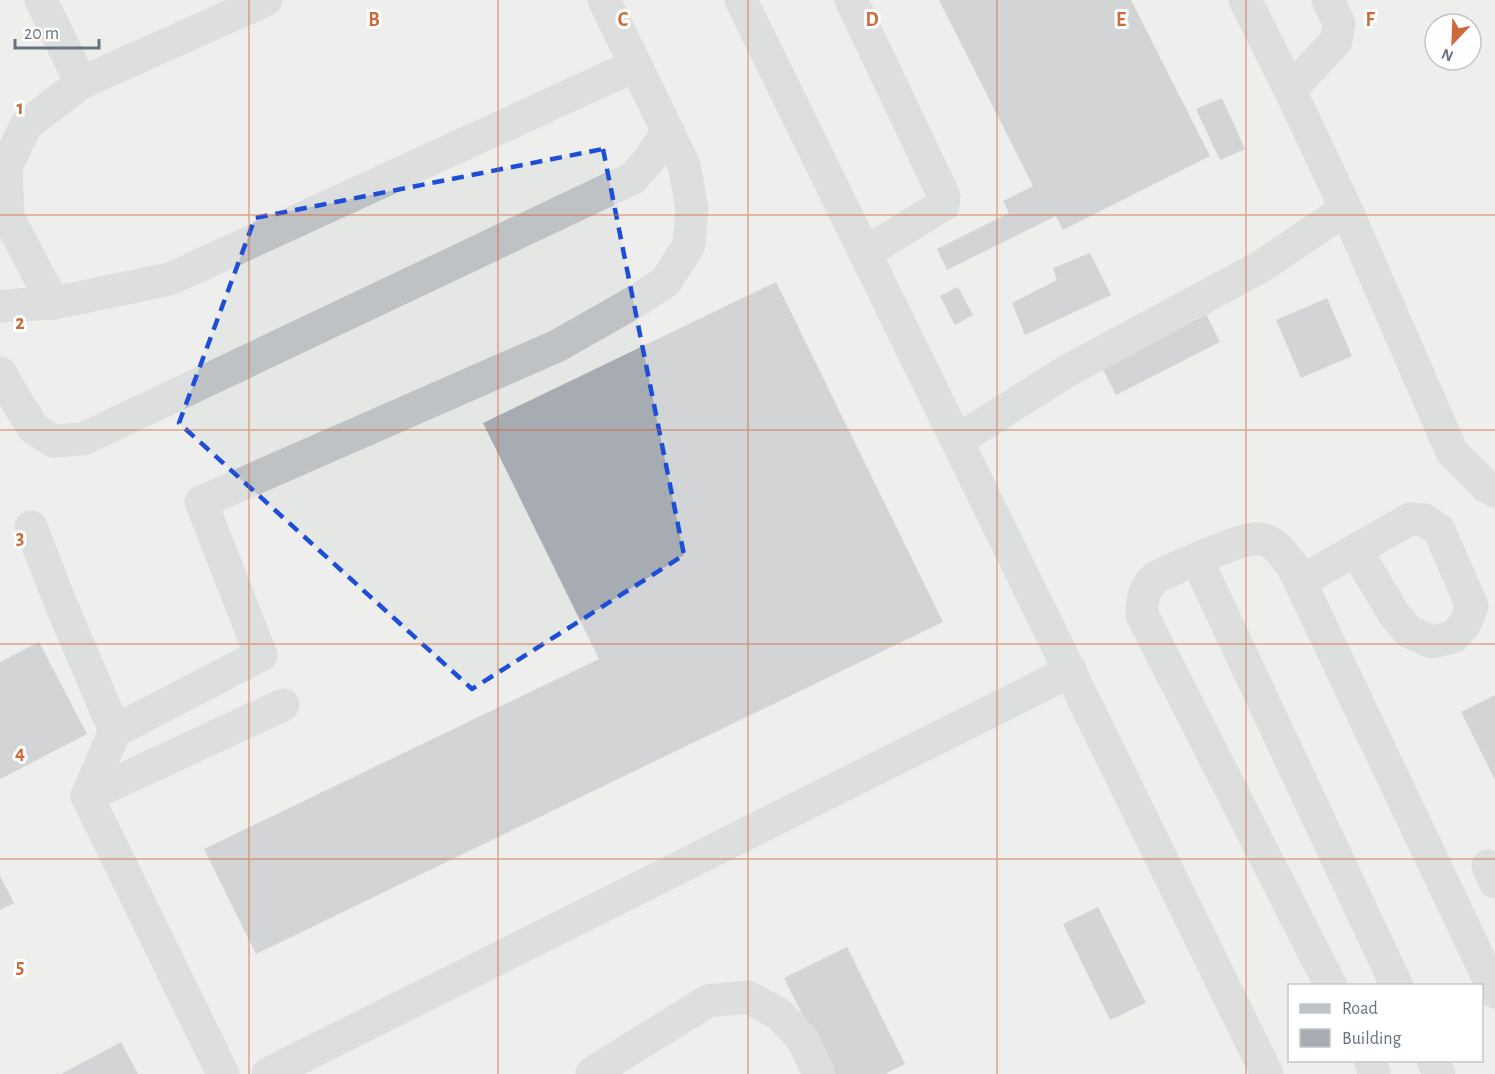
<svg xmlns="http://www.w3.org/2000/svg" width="1495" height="1074" font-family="'Alegreya Sans',sans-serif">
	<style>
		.built { fill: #e5e7e5; fill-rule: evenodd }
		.building { fill: #a6acb1 }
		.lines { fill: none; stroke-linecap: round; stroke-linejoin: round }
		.minor { stroke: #bfc2c5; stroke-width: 33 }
		.marked { fill: none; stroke: #1d4ed8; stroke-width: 4.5; stroke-dasharray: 12 8; stroke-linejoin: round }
		.grid { fill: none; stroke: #cc6a3b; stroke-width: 1.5; stroke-opacity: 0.55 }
		.grid-label { font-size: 20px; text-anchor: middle; font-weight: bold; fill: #cc6a3b; stroke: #fff; stroke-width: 6; stroke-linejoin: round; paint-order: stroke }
	</style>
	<rect width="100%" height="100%" fill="#f5f5f2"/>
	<path class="built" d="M0,0H1495V1074H0ZM1435,24H1471V60H1435ZM1290,986H1482V1060H1290Z"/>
	<g class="building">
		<path d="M939,0H1131L1210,156L1063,230L1056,216L947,270L937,249L1009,213L1003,201L1033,186Z"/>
		<path d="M1222,98L1245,149L1220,160L1196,109Z"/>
		<path d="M1090,253L1111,295L1025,335L1012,303L1057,280L1053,268Z"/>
		<path d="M776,282L943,622L256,954L204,849L599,659L483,423Z"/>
		<path d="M958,287L973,315L955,325L940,296Z"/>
		<path d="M1327,298L1352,356L1301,378L1276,320Z"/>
		<path d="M1204,310L1220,342L1116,395L1100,364Z"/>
		<path d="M39,642L87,734L0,779V662Z"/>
		<path d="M1495,695V780L1461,712Z"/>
		<path d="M0,876L14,903L0,910Z"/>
		<path d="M1098,907L1146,1003L1110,1020L1063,924Z"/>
		<path d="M847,947L905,1064L885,1074H832L784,978Z"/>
		<path d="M121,1042L138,1074H61Z"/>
	</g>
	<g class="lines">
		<g class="minor">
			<path d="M41,0L81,83"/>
			<path d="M741,0L1267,1074"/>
			<path d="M851,0L944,196L943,205L865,253"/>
			<path d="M1290,90L1336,41L1339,23L1328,0"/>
			<path d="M1346,209L1452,452L1487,487L1495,491"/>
			<path d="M53,303L8,217L6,167L26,125L81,83L266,0"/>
			<path d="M0,306L53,303L170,279L636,65"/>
			<path d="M0,373L33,428L53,441L83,439L633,178L649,160L668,131"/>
			<path d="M958,440L1067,371L1262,266L1346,209L1290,90L1245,0"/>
			<path d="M31,527L60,602L115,731L87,796L223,1074"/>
			<path d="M1197,560L1397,986"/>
			<path d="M1300,582L1410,519L1424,520L1439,530L1472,606L1465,624L1453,637L1432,642L1409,632L1394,614L1356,550"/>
			<path d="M115,731L261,655L201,502L557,346L638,300L666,281L689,245L692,208L684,165L604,0"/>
			<path d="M87,796L283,705"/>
			<path d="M1488,866L1495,882"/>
			<path d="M1331,986L1142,615C1142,598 1144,589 1156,577C1176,568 1243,536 1261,539C1275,541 1284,556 1292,565L1495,992"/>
			<path d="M1370,1060L1374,1074"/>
			<path d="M1433,1060L1439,1074"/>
			<path d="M592,1073L708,1001L748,997L779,1014L803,1040L819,1074"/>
			<path d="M268,1074L1071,671"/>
		</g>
	</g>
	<path d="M0 0H1495V1074H0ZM603,149L684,555L472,689L179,423L255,218Z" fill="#f5f5f2" fill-opacity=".55" fill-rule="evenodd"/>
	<path class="marked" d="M603,149L684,555L472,689L179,423L255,218Z"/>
	<path class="grid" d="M249,0V1074M498,0V1074M748,0V1074M997,0V1074M1246,0V1074M0,215H1495M0,430H1495M0,644H1495M0,859H1495"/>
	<g class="grid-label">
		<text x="374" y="26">B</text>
		<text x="623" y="26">C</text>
		<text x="872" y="26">D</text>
		<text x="1121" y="26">E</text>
		<text x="1370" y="26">F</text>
		<text x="20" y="114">1</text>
		<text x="20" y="329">2</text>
		<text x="20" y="544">3</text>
		<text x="20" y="759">4</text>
		<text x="20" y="973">5</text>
	</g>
	<rect x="1288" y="984" width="195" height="78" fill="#ffffff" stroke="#c3c7cc" stroke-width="1.5"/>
	<rect x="1300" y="1004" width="30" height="9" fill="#bfc2c5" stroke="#c3c7cc" stroke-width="1.5"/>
	<text x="1342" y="1014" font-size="18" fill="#68737f">Road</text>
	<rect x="1300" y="1029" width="30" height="18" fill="#a6acb1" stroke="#c3c7cc" stroke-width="1.5"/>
	<text x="1342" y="1044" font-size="18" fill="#68737f">Building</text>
	<g transform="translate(1453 42) rotate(203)"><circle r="28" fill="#ffffff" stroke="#c3c7cc" stroke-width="1.5"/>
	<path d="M0-4.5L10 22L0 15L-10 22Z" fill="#cc6a3b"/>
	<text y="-9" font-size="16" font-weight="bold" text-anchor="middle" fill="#68737f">N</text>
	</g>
	<path d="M15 39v9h84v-9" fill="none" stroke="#68737f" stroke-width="3"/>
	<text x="24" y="39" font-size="18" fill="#68737f" stroke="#ffffff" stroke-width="4.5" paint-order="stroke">20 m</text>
</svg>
